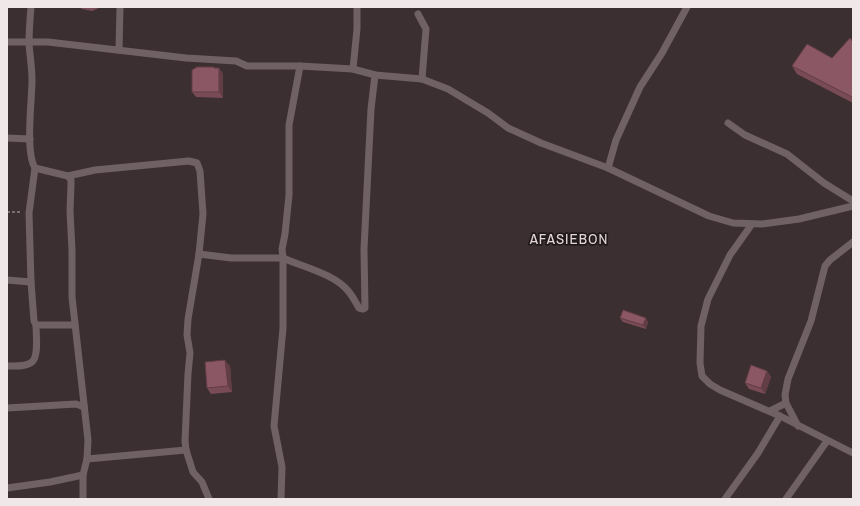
<svg xmlns="http://www.w3.org/2000/svg" width="860" height="506" font-family="'Archivo Narrow',sans-serif">
	<style>
		.lines { fill: none; stroke-linecap: round; stroke-linejoin: round }
		.path { stroke: #908587; stroke-width: 1.5; stroke-dasharray: 3 2; stroke-linecap: butt }
		.minor { stroke: #706164; stroke-width: 7 }
		.wall { fill: #784b56 }
		.shaded-wall { fill: #623d46 }
		.building { fill: #8c5764; stroke: #623d46 }
		.labels { text-anchor: middle; dominant-baseline: central; stroke-width: 3.5; stroke-linejoin: round; paint-order: stroke }
		.quarter-label { font-size: 15px; letter-spacing: 1px; fill: #e5d4d7; stroke: #1f191a }
	</style>
	<rect width="100%" height="100%" fill="#3c2f32"/>
	<g class="lines">
		<path class="path" d="M7,212H21"/>
		<g class="minor">
			<path d="M31,7C30,19 29,32 29,44C30,56 32,68 32,80C32,100 25,152 35,168L68,176L71,180V185L70,211L72,250V297L88,440L87,459L83,475V499"/>
			<path d="M418,14L426,29L422,79"/>
			<path d="M7,42H48L186,58L236,61L247,66H300L353,69L375,75L422,79L448,89L488,113L508,128L541,143L608,168L709,216L733,223L762,224L799,219L853,206"/>
			<path d="M119,50L120,7"/>
			<path d="M353,69L357,29V7"/>
			<path d="M728,123L745,135L787,154L824,183L853,201"/>
			<path d="M7,138L30,139"/>
			<path d="M35,168L29,213L31,282L34,321L36,325H75"/>
			<path d="M608,168L616,140L640,87L662,53L687,7"/>
			<path d="M68,176L95,170L189,161L197,163L200,171L203,214L199,254L188,319L187,335L190,353L188,374L185,441L186,450L193,472L202,482L209,499"/>
			<path d="M752,224L730,255L708,299L701,326L700,363L702,376L710,384L720,390L780,416L853,453"/>
			<path d="M199,254L231,258H283L282,249L285,234L289,195V125L300,66"/>
			<path d="M7,280L31,282"/>
			<path d="M7,366C14,366 26,367 32,362C39,356 36,334 36,325"/>
			<path d="M7,408L76,404L84,407"/>
			<path d="M770,411L786,403"/>
			<path d="M798,426L786,403L785,395L788,379L811,321L825,266L830,260L853,242"/>
			<path d="M87,459L186,450"/>
			<path d="M7,488L50,482L83,475"/>
			<path d="M281,499L282,467L274,426L283,328V258C303,267 335,274 349,292C353,297 356,303 359,308L363,309L365,308L364,249L371,109L375,75"/>
			<path d="M725,499L758,453L780,416"/>
			<path d="M786,499L827,441"/>
		</g>
	</g>
	<g class="wall">
		<path d="M80,7H101L92,11L82,9Z"/>
		<path d="M853,42V103L797,74L792,66L832,58Z"/>
		<path d="M215,68H219L223,74V98L196,97L192,92Z"/>
		<path d="M620,318L648,322L646,329L623,322Z"/>
		<path d="M230,366L232,392L211,394L207,388Z"/>
		<path d="M767,371L771,377L765,394L749,389L745,383Z"/>
	</g>
	<g class="shaded-wall">
		<path d="M219,68L223,74V98L219,92Z"/>
		<path d="M646,318L648,322L646,329L643,325Z"/>
		<path d="M225,360L230,366L232,392L228,386Z"/>
		<path d="M767,371L771,377L765,394L761,388Z"/>
	</g>
	<g class="building">
		<path d="M850,38L853,42V95L852,97L792,66L807,44L832,58Z"/>
		<path d="M197,67H214V68H219V92H192V70Z"/>
		<path d="M623,310L646,318L643,325L620,318Z"/>
		<path d="M225,360L228,386L207,388L205,362Z"/>
		<path d="M751,365L767,371L761,388L745,383Z"/>
	</g>
	<g class="labels">
		<g class="quarter-label">
			<text x="569" y="238">AFASIEBON</text>
		</g>
	</g>
	<rect width="860" height="506" fill="none" stroke="#f0e7e8" stroke-width="16"/>
</svg>
